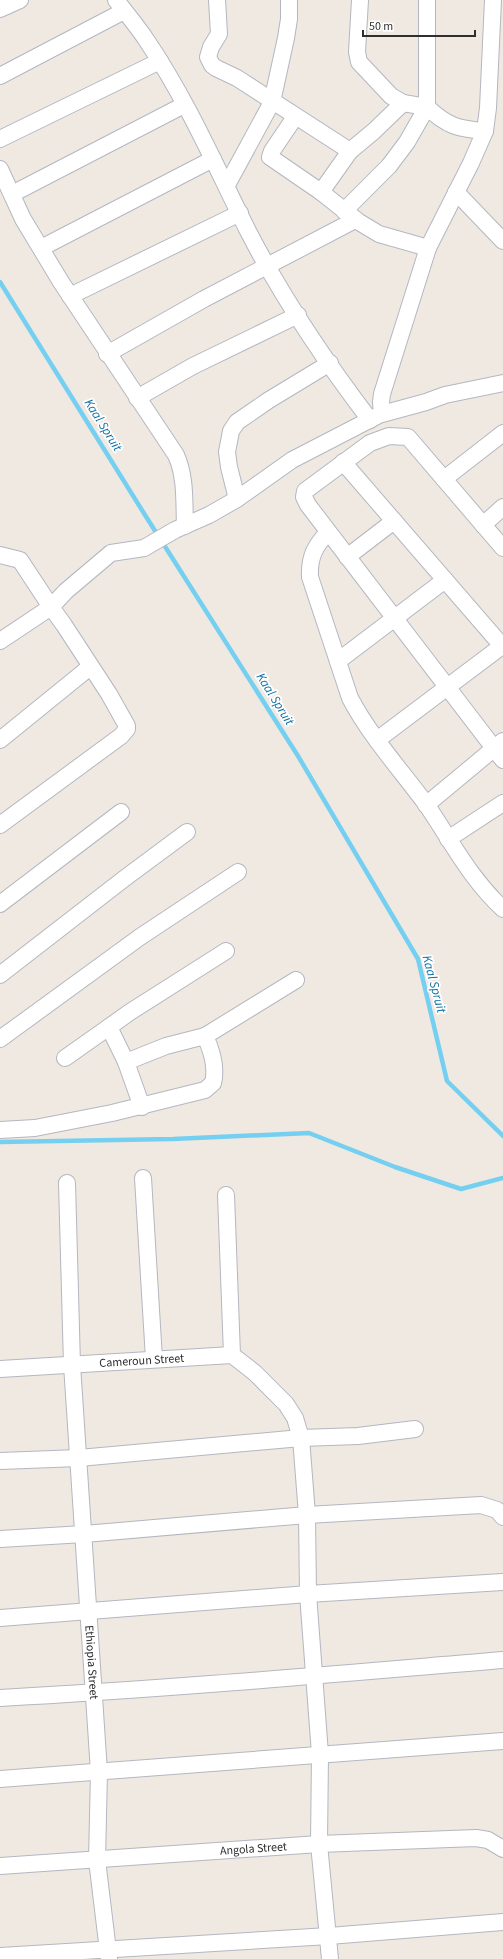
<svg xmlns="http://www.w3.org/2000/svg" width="503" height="1959" font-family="'Source Sans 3',sans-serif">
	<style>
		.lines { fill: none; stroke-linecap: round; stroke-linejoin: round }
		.stream { stroke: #75cff0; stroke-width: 4.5 }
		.minor-casing { stroke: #b4b7c1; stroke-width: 18 }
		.minor { stroke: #fff; stroke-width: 16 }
		.labels { text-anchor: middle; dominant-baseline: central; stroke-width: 3.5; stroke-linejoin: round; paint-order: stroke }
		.street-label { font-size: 12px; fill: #2e2e2e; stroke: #fff }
		.water-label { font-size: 13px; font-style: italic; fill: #0d6fa3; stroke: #fff }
	</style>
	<rect width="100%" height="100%" fill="#efe9e1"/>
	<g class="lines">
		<g class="stream">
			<path d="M0,282L145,515L298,756L418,959L447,1081L503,1136"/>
			<path d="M0,1142L173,1139L309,1133L395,1167L461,1189L503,1178"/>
		</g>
		<g class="minor-casing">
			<g id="minor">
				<path d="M116,0C126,13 138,27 147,41C187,100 216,167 248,231C282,297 325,361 370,420"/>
				<path d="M217,0L219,34L211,47L208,57L212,65L216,68L237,78L350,151L321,192L359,222L379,234L428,248"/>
				<path d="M427,0V107C447,126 458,129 485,131"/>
				<path d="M493,0L488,108L485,131L471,163L428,248L382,394L381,402L382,414L426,402L445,395L503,383"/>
				<path d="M0,9L20,0"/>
				<path d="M0,76L124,11"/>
				<path d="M295,117L272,151L270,157L321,192"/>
				<path d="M0,139L160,61"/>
				<path d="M350,151L374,131L403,103"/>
				<path d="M0,169L23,219L61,282L176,455C186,477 184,502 185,526"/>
				<path d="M227,185L272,102L286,38L289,19V0"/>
				<path d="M456,192L503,241"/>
				<path d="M12,194L184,105"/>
				<path d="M344,211L389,166L407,142L427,107L403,103L391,96L359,62L357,52L360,0"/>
				<path d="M41,248L213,159"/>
				<path d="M70,296L240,213"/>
				<path d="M107,354L204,299L355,220"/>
				<path d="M137,398L193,366L298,315"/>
				<path d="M343,462L503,647"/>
				<path d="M444,479L503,433"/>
				<path d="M237,499L229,467L227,452L231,431L237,422L269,400L330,363"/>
				<path d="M483,525L503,507"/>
				<path d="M328,532C315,546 309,557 310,577L350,698C370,736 400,769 426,804C452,842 469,877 503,909"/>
				<path d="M503,548L408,437L389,436L370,443L305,491L304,497L308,505L503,760"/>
				<path d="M0,555L20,560L51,607L66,591L111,553L144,548L175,530L209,515L237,499L292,460L379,415"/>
				<path d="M347,557L394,521"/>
				<path d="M0,641L51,607L64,625L109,694L127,726V729L121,736L0,825"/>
				<path d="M338,661L445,580"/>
				<path d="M0,740L90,667"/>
				<path d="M377,740L502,646"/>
				<path d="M426,805L503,741"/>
				<path d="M448,839L503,803"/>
				<path d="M0,904L121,812"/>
				<path d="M0,975L125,878L187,832"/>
				<path d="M0,1039L140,937L238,872"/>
				<path d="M65,1058L109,1027"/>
				<path d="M126,1062L109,1027L130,1012L226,951"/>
				<path d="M142,1107L126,1062L166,1046L205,1036"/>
				<path d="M0,1130L35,1128L112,1113L205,1090L213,1083C217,1067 212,1051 205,1036L296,980"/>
				<path d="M143,1178L154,1359"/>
				<path id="s1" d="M67,1183L72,1365L99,1772L97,1860L109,1959"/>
				<path d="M226,1195L232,1355"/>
				<path id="s2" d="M0,1369L232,1355L255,1373L286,1404L295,1418L301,1438L307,1515L308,1594L320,1754L319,1844L330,1959"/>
				<path d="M0,1461L79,1458L301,1438L358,1436L415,1429"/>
				<path d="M0,1539L84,1534L307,1515L481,1505L497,1510L503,1517"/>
				<path d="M0,1618L308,1594L503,1582"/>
				<path d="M0,1698C168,1689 335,1674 503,1660"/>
				<path d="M0,1779L503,1741"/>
				<path id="s3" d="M0,1866L319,1844L476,1838L488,1840L503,1849"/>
				<path d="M0,1956L329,1936L503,1922"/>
			</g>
		</g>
		<use href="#minor" class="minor"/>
	</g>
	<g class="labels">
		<g class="street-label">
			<text stroke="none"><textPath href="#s2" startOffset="142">Cameroun Street</textPath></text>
			<text stroke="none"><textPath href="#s1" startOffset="480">Ethiopia Street</textPath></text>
			<text stroke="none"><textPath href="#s3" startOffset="254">Angola Street</textPath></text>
		</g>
		<g class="water-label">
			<text transform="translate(103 425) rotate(58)">Kaal Spruit</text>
			<text transform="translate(275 699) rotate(58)">Kaal Spruit</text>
			<text transform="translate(434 984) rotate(75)">Kaal Spruit</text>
		</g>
	</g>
	<path d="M363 30v6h112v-6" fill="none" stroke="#2e2e2e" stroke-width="2"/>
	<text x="369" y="30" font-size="12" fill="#2e2e2e" stroke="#ffffff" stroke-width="3" paint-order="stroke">50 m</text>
</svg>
